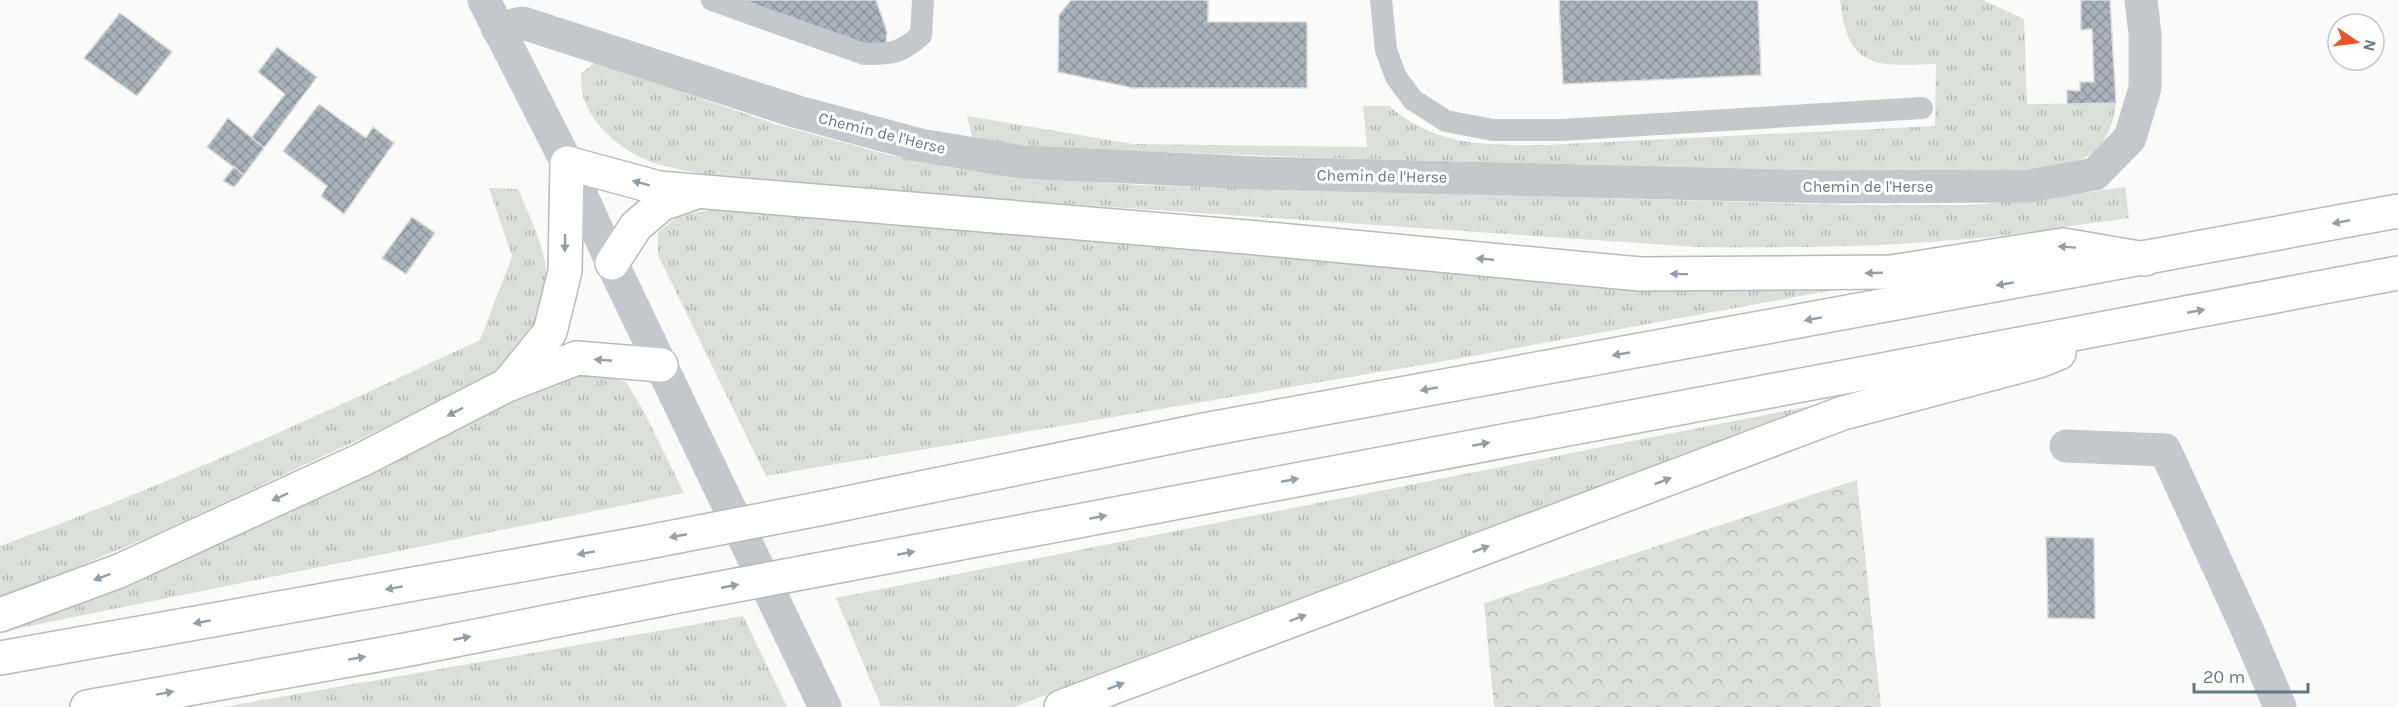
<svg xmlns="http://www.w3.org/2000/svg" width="2398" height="707" font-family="Karla,sans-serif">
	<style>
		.grass { fill: url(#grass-tufts) }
		.forest { fill: url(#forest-crowns) }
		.building { fill: url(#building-cross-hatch); stroke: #dcdcda; stroke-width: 1.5 }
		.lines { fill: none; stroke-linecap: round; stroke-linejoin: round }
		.primary-casing { stroke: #b5babe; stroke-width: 36 }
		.service { stroke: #c3c8cc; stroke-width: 22 }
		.minor { stroke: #c3c8cc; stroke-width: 33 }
		.tertiary { stroke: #c3c8cc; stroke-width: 33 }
		.primary { stroke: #fff; stroke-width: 33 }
		.primary-bridge-casing { stroke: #b5babe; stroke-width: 36; stroke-linecap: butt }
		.primary-bridge { stroke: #fff; stroke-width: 33 }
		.oneway { fill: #939fa8 }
		.labels { text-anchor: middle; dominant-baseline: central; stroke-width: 6; stroke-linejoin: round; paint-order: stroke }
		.street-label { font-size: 16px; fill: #657683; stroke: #fff }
	</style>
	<defs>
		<pattern id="grass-tufts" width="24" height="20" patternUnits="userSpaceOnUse" patternTransform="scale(1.5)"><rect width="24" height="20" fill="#dadfd7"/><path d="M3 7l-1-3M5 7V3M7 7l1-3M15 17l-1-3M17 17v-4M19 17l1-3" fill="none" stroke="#b4b9b4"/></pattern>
		<pattern id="forest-crowns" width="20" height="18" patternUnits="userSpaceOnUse" patternTransform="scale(1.5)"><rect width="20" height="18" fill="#dadfd7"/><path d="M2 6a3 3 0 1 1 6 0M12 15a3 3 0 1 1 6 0" fill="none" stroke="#b4b9b4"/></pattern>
		<pattern id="building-cross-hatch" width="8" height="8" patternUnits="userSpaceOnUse" patternTransform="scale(1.5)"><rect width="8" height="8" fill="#aab3b9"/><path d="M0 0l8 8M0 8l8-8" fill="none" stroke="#8e969c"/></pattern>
	</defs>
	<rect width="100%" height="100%" fill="#fafaf8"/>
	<g class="grass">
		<path d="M1840,0H1983L2024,19L2027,104L2116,103C2114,117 2111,129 2103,142C2081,175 2008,172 1972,174L1366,159L1040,148L973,140L967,116L1133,144L1367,147L1363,106H1389C1437,147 1485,145 1545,145L1935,126L1936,64C1875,66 1848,70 1840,0Z"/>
		<path d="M596,62L778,125L889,155L1007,175L1140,185L1847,205H1971L2044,199L2125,187L2129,218C2082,224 2035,232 1989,237C1892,247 1794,248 1697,247L979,198L698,173C685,170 670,168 657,164C626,155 589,125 582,92C581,86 582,79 581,73Z"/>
		<path d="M489,188L518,189C528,213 541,238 545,263C551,303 530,344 498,369C489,376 478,382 467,389L159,533L0,599V546C164,487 322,414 480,340L512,257Z"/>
		<path d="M714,209L1861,285L1456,359L766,476L658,255V232L679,216Z"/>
		<path d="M593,372L626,382L642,408L684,493L0,632V628L559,378Z"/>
		<path d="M1815,405L1014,707L881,706L836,598Z"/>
		<path d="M743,616L787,707H223Z"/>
	</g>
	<path class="forest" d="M1857,480L1881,707H1494L1484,603Z"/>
	<g class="building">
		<path d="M735,0H876L887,32L886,42L880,50Z"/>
		<path d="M1071,0H1208V22H1307V88H1133L1058,72L1059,15Z"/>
		<path d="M1559,0H1758L1761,75L1563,84Z"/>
		<path d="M2081,0H2110L2116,103L2067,104V90L2080,91V82H2094L2092,29L2081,30Z"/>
		<path d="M120,13L172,52L137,96L84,58Z"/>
		<path d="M277,47L317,77L264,148L251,138L285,94L258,72Z"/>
		<path d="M319,104L366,138L373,127L394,143L344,214L321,196L327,186L283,151Z"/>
		<path d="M228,118L264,148L244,175L207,147Z"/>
		<path d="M234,167L244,175L234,187L223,181Z"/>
		<path d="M412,217L435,233L406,274L382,258Z"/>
		<path d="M2046,537L2094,538L2095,619L2048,618Z"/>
	</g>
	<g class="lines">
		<g class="primary-casing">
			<g id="primary">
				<path d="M612,263L636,226L662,204L694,193"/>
				<path d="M507,385L550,332L565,271L567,163L659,188L1247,237L1640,274L1891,272L2063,245L2145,259"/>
				<path d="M818,509L1204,430L2398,211"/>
				<path d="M849,564L2398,273"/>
				<path d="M0,615L119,571L361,460L507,385L577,358L661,365"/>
				<path d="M0,658L643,543"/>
				<path d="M87,707L405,650L673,597"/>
				<path d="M1061,707L1843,413L2039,361L2059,353"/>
			</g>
		</g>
		<g class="service">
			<path d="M712,0L864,54C891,54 900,54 921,35L923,0"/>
			<path d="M1381,0L1386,50L1396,77L1413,100L1446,121L1493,130H1561L1922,108"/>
		</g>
		<g class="minor">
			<path d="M497,28L523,23L798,112L920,145L1023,162L1258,173L1829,187L2029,186L2095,174L2130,138L2145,88V34L2141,0"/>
			<path d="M2066,446L2165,450L2247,629L2280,707"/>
		</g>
		<path class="tertiary" d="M484,0L567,163L612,263L825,707"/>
		<use href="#primary" class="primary"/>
		<g class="primary-bridge-casing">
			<g id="primary-bridge">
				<path d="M643,543L818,509"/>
				<path d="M673,597L849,564"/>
			</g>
		</g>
		<use href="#primary-bridge" class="primary-bridge"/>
	</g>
	<defs><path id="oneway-solid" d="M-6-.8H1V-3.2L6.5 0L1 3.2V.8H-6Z" transform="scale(1.5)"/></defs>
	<g class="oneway">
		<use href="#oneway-solid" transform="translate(641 183) rotate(-165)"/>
		<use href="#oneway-solid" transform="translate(2341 222) rotate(169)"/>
		<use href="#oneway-solid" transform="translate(565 243) rotate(91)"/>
		<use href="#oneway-solid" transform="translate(2067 247) rotate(-176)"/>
		<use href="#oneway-solid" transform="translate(1485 259) rotate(-175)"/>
		<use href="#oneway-solid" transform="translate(1874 273) rotate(178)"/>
		<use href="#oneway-solid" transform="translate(1679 274) rotate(-179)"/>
		<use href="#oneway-solid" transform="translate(2005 284) rotate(170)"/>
		<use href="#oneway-solid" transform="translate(2196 311) rotate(-11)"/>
		<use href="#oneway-solid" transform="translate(1813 319) rotate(170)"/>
		<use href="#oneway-solid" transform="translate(1621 354) rotate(170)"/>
		<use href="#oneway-solid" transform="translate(603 360) rotate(-175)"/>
		<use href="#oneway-solid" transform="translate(1429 389) rotate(170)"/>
		<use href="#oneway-solid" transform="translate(455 412) rotate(153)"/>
		<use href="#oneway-solid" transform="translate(1481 444) rotate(-11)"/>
		<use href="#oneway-solid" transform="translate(1290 480) rotate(-11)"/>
		<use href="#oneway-solid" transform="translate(1663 481) rotate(-21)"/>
		<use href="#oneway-solid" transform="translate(280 497) rotate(155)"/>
		<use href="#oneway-solid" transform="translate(1098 517) rotate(-11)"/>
		<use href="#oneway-solid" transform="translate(678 536) rotate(169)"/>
		<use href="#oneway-solid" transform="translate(1481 549) rotate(-21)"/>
		<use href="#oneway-solid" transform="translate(586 553) rotate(170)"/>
		<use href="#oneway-solid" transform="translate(906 553) rotate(-11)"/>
		<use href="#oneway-solid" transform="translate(102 577) rotate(160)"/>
		<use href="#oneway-solid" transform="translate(730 586) rotate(-11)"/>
		<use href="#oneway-solid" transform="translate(394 588) rotate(170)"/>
		<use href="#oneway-solid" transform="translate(1298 618) rotate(-21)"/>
		<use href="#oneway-solid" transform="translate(202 622) rotate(170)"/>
		<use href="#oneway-solid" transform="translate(462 638) rotate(-11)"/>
		<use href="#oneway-solid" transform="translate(357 658) rotate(-10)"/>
		<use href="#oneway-solid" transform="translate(1116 686) rotate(-21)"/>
		<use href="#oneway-solid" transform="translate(165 693) rotate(-10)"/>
	</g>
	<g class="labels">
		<g class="street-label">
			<text transform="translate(882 133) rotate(14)">Chemin de l'Herse</text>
			<text transform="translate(1382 176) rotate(1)">Chemin de l'Herse</text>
			<text x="1868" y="186">Chemin de l'Herse</text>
		</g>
	</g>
	<g transform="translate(2356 42) rotate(104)"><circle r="28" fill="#ffffff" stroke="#c1c8cd" stroke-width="1.5"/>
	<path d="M0-4.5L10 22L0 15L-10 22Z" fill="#e4572e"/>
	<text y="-9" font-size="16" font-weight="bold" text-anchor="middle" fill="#657683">N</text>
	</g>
	<path d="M2194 683v9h114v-9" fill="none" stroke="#657683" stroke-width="3"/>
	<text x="2203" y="683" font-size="18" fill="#657683" stroke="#ffffff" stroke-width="4.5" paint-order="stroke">20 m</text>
</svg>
